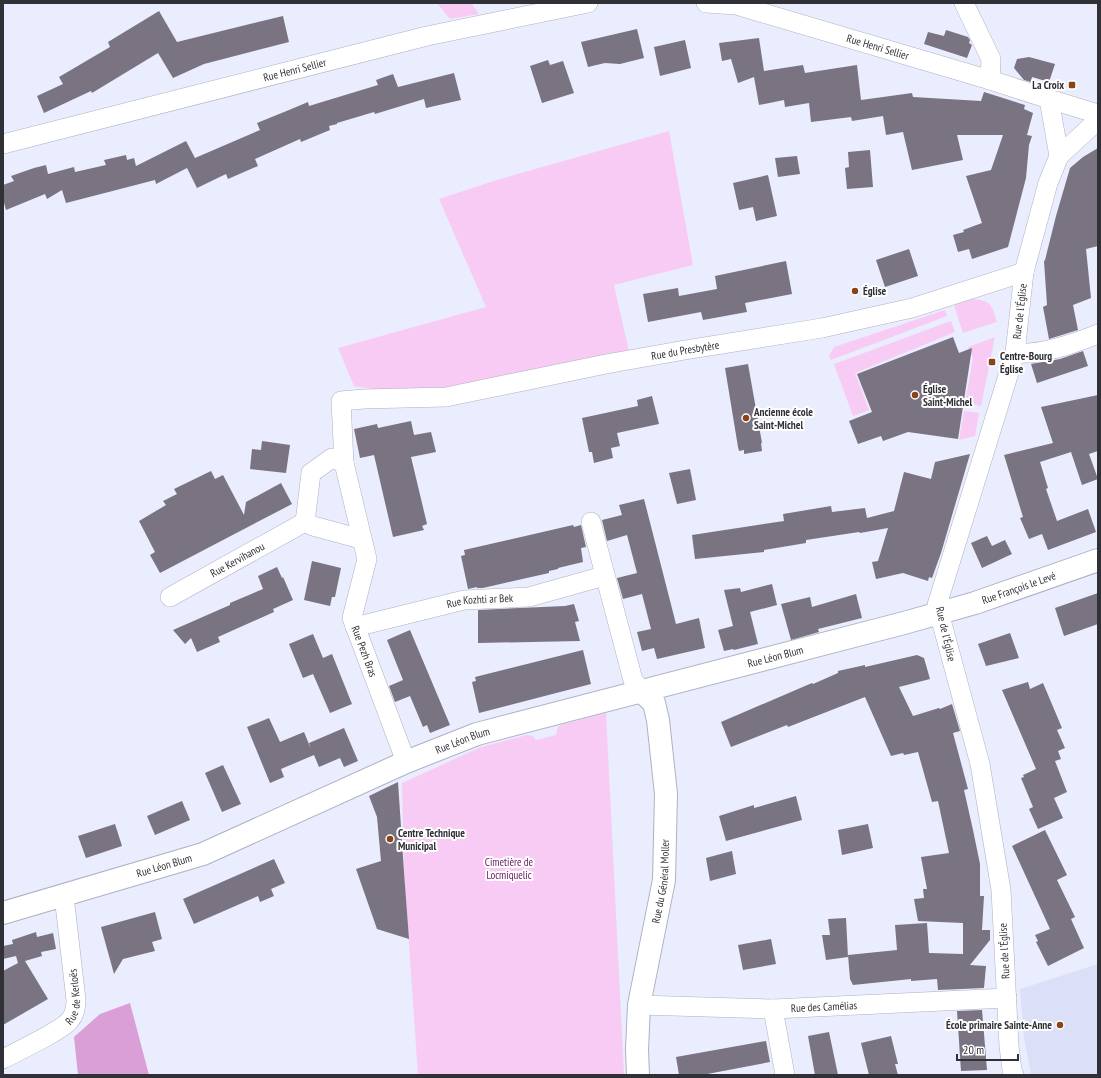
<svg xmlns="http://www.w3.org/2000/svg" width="1101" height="1078" font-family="'PT Sans Narrow',sans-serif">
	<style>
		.built { fill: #dbe0f8 }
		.green { fill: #f8cbf4 }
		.forest { fill: #da9fd6 }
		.building { fill: #797382 }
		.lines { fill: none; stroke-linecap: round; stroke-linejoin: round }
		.minor-casing { stroke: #aeb1c1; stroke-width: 20 }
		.tertiary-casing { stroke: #aeb1c1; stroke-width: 24 }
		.minor { stroke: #fff; stroke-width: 19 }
		.tertiary { stroke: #fff; stroke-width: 22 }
		.poi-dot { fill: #8a441c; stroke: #fff; stroke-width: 1.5 }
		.labels { text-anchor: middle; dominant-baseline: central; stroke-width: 4; stroke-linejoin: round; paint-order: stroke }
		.street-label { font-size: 11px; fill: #303137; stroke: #fff }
		.poi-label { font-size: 11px; font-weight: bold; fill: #303137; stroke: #fff; text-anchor: start }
		.park-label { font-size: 11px; fill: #652163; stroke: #fff }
	</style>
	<rect width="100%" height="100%" fill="#e9edfe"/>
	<path class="built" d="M1098,964V1075H1031L1024,1037L1020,989Z"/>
	<g class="green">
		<path d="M437,3H471L479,14L450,19Z"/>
		<path d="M669,131L693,265L614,285L629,351L409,395L354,386L338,348L486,307L439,199L497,180Z"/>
		<path d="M972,299C991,300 992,305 997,322L963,333L954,305Z"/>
		<path d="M945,310L947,316L831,360L829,356L834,347Z"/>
		<path d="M951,321L955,332L855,373L869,410L853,416L834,364Z"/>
		<path d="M995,337L981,406L965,403L973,358L968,347Z"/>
		<path d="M964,411L979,413L975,436L959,440Z"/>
		<path d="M606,713L624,1075H418L404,872L402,783L481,747L527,735L533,736L536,740L556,735L558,727L561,725Z"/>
	</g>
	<path class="forest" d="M130,1003L149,1075H78L74,1037L100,1014Z"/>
	<g class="building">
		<path d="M159,11L177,42L283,16L289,42L204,64L173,78L158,53L92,93L91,91L44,113L37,96L63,84L59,77L110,47L108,42Z"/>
		<path d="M637,29L644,58L620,64L605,63L588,67L581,42Z"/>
		<path d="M946,30L968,37L970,40L969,43L972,45L967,58L924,44L928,32L944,36Z"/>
		<path d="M759,38L764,71L803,65L805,73L857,65L861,100L912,93L913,97L981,101L984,92L1025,105L1024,109L1033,113L1027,135L1032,136L1029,145L1026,178L1008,247L972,259L969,249L958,252L953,235L964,232L963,230L982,223L966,176L991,170L1003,135H957L963,160L912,170L903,132L886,135L883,116L852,121L851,117L811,122L809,103L785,107L784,100L759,105L754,77L738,83L731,59L722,61L719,43Z"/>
		<path d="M685,40L691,68L660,76L654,47Z"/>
		<path d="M1029,57L1055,64L1049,82L1032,77L1031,82L1024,80L1014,68L1017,59Z"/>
		<path d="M548,60L550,65L563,61L574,93L542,103L530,66Z"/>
		<path d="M454,73L461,100L426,108L424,99L375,114L374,112L337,123V124L329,126L330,130L301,142L300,139L255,159L258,166L228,179L226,174L197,188L187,168L156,184L155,180L66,203L62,190L47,199L45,194L6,210L3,199V185L14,181L11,176L34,168L46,165L48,174L74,167L75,172L106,165L104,160L126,155L127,160L134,158L136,166L186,141L195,158L260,130L257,123L289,110L308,102L309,106L378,85L376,80L393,74L398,87Z"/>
		<path d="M1098,148V246L1086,249L1091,298L1073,305L1078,330L1049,339L1043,307L1047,305L1044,261L1045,260L1056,216L1070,168L1083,157Z"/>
		<path d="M870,150L873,187L847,189L845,168L849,167L848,152Z"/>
		<path d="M797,156L800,174L778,177L775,158Z"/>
		<path d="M768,175L777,216L756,221L753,207L739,210L733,183Z"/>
		<path d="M909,249L918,276L885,287L876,260Z"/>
		<path d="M786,261L792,294L745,303L747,312L703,320L701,312L648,322L643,294L678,288L679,296L717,289L715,276Z"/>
		<path d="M953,337L959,353L972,348L958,439L908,432L883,441L881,436L858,444L849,421L872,412L857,374Z"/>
		<path d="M1083,351L1088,366L1037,383L1031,364L1060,359Z"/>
		<path d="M748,364L762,443H761L762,451L744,454V450L739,451L738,447L725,368Z"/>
		<path d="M1098,395V451L1089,454L1098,479L1082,485L1071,452L1040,462L1048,488L1046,489L1057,521L1088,509L1096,532L1048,550L1042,534L1029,539L1020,518L1023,517L1004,455L1053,443L1041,407Z"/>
		<path d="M652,396L659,424L617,433L620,446L611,448L613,458L594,463L592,452H589L582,418L638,406L637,400Z"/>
		<path d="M411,421L414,435L431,432L436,452L411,457L427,524L422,526L424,530L393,537L374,455L360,458L354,429L377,424L378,428Z"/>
		<path d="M262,441L290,445L286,473L250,469L252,449L261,450Z"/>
		<path d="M970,454L941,553L932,578L929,577L928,581L903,573L876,579L872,562L878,561L888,528L860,533L859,532L806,540V543L764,550V552L695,559L692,535L784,521L783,514L831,506L832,512L865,508L867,518L894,511L904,472L931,479L935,462Z"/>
		<path d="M690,469L696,500L677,504L669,473Z"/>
		<path d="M211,471L215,479L223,475L244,515L246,502L281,483L292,504L160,573L150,555L155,552L139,521L166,505L163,501L177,494L174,489Z"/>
		<path d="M644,499L676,624L699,618L705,648L657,659L654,648L642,651L637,632L651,629L642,594L623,599L617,578L637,573L627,535L607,541L602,520L622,515L619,505Z"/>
		<path d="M573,525L574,527L581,525L586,547L581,548L583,562L558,568V569L549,571V573L483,588H477V587L468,589L461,556L465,555L464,550Z"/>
		<path d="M987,536L992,546L1005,540L1012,554L982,568L971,543Z"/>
		<path d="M312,561L341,568L335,597H332L330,606L304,600Z"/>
		<path d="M277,567L282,578L283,577L293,600L273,609L274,612L218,637L220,642L197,652L191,638L185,644L173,630L230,605V603L263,589L258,576Z"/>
		<path d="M772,584L777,605L750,612L758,644L734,650L733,649L724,651L718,630L733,626L724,590L740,588L741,592Z"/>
		<path d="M1098,593V624L1064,636L1055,608Z"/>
		<path d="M856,594L862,618L818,629L819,632L791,640L781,604L810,597L812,607Z"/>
		<path d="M574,604L579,621L575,622L580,641L478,643V610L565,606Z"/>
		<path d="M410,630L450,725L430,733L427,725L423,727L410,696L395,702L389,686L403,680L387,640Z"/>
		<path d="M1010,633L1019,658L986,666L978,644Z"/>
		<path d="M313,634L323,658L332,654L352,704L330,713L313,674L303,678L289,644Z"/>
		<path d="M583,650L591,684L479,713L472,682L476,681L475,677Z"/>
		<path d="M917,655L924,658L930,679L899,687L913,716L939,708L940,709L952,704L960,731L953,733L968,789L964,790L973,830L980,864V896H984L982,930H990V940L970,965L986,966L984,988L938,990L937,979L911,981V979L853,985L850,979L848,955L897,950L895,925L927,923L929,953L963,954V923L918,921L914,899L924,898L923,889H927L921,857L949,853L938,801L932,802L918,752L904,755L903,753L891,756L865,697L788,727L787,725L731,747L721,722L812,683L813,684L838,673V671L865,665V667Z"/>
		<path d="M1028,682L1030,689L1043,683L1062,728L1057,730L1065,748L1058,751L1061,759L1055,761L1067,792L1054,798L1063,818L1038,829L1029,809L1033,807L1021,778L1024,777L1023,775L1036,769L1002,690Z"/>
		<path d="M269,718L280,742L304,732L311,749L309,743L344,728L358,761L344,767L340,758L319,767L314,755L281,769L284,777L270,783L247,727Z"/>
		<path d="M223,765L241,804L222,812L205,773Z"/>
		<path d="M398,782L404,872L409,939L377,929L356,869L381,861L377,817L369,796Z"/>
		<path d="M796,796L802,820L726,841L719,816L754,805V808Z"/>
		<path d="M182,801L190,820L155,835L147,816Z"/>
		<path d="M115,824L122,846L86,858L78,836Z"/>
		<path d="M868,824L873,848L842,855L838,830Z"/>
		<path d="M1045,830L1067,875L1057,880L1075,917L1071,919L1084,948L1048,966L1036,942L1038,941L1035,935L1050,929L1012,846Z"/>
		<path d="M732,851L736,874L710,881L706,858Z"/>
		<path d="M274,859L285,883L271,889L274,896L260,902L258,896L194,924L183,899Z"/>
		<path d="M155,912L162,939L152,942L155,951L123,959L114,974L101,927Z"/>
		<path d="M846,918L848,957L826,960L822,935H830L828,919Z"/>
		<path d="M36,932L37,937L53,933L56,949L41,952L42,956L25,961L48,999L3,1025V971L18,963L16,956L3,959V946L13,944L12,940Z"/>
		<path d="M771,939L776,964L743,970L738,945Z"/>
		<path d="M982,1010L987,1070L961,1071L957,1011Z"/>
		<path d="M829,1032L838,1075H815L808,1036Z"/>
		<path d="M891,1036L898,1064H895L898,1075H869L861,1043Z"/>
		<path d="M766,1041L770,1062L702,1075H679L676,1057Z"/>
	</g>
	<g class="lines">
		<g class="minor-casing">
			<g id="minor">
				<path id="s1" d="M706,3L736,5L990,80L1049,99L1098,114"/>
				<path d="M964,3L991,59L990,80"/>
				<path d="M1049,99L1059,156"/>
				<path id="s2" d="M3,144L427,36L588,3"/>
				<path d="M1015,353C1042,355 1073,344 1098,334"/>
				<path id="s3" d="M344,463L341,401L364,399L446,397L606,364L685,350L822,328L912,308L1024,272"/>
				<path d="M591,522L633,680L642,692"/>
				<path id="s4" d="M361,539L313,526L305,522L311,473L332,458L344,463L367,559L352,618L406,762"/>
				<path id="s5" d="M170,597L305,522"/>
				<path id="s6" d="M355,627L464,600L529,597L604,576"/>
				<path id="s7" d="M639,1005L773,1009L1007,998"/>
				<path d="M773,1009L785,1075"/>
				<path id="s8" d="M3,1059C16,1052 63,1030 70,1020C75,1014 76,1007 76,1000L64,896"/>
				<path id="s9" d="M1014,1075L1012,1070L1009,1046L1001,890L980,764L937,605L1015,353L1024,272L1048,183L1059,156L1098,120"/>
			</g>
		</g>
		<g class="tertiary-casing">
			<g id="tertiary">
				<path id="s10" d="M3,913L203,854L406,762L477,734L904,623L975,603L1098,560"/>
				<path id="s11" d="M638,1075L637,1050L639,1005L664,880L666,794L658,720L654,703L642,692"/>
			</g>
		</g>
		<use href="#minor" class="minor"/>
		<use href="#tertiary" class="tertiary"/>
	</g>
	<g class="poi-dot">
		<rect x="1068" y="81" width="8" height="8" rx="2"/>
		<circle cx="855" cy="291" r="4"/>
		<rect x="988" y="358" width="8" height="8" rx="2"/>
		<circle cx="915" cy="395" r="4"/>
		<circle cx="746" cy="418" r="4"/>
		<circle cx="390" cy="839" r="4"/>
		<circle cx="1060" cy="1025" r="4"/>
	</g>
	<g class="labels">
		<g class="street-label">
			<text stroke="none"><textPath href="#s1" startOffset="178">Rue Henri Sellier</textPath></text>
			<text stroke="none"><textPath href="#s2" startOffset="301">Rue Henri Sellier</textPath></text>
			<text stroke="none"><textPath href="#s9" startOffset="784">Rue de l'Église</textPath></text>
			<text stroke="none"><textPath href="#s3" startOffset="411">Rue du Presbytère</textPath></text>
			<text stroke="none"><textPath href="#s5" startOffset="77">Rue Kervihanou</textPath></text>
			<text stroke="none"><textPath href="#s10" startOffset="1069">Rue François le Levé</textPath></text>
			<text stroke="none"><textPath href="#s6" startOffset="128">Rue Kozhti ar Bek</textPath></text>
			<text transform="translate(946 634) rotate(77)">Rue de l'Église</text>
			<text stroke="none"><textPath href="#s4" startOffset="342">Rue Pezh Bras</textPath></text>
			<text stroke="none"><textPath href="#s10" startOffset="816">Rue Léon Blum</textPath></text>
			<text stroke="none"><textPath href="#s10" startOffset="492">Rue Léon Blum</textPath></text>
			<text stroke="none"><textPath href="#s10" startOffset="168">Rue Léon Blum</textPath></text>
			<text stroke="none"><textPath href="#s11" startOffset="196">Rue du Général Moller</textPath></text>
			<text transform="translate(1004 951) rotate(-93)">Rue de l'Église</text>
			<text stroke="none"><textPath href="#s8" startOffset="102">Rue de Kerloës</textPath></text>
			<text stroke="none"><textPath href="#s7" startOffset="185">Rue des Camélias</textPath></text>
		</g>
		<g class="poi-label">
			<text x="1064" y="85" text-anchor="end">La Croix</text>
			<text x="863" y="291">Église</text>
			<text x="1000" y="356">Centre-Bourg<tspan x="1000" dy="13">Église</tspan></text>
			<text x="923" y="389">Église<tspan x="923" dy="13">Saint-Michel</tspan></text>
			<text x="754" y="412">Ancienne école<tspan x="754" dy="13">Saint-Michel</tspan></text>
			<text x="398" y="833">Centre Technique<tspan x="398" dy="13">Municipal</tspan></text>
			<text x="1052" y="1025" text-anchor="end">École primaire Sainte-Anne</text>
		</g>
		<g class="park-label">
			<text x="509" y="862">Cimetière de<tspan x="509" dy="13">Locmiquelic</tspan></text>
		</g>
	</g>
	<rect width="1101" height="1078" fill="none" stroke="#303137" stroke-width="8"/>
	<path d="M957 1054v6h61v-6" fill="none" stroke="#303137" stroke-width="2"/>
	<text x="963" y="1054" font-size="12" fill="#303137" stroke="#ffffff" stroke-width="3" paint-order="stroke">20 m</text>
</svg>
